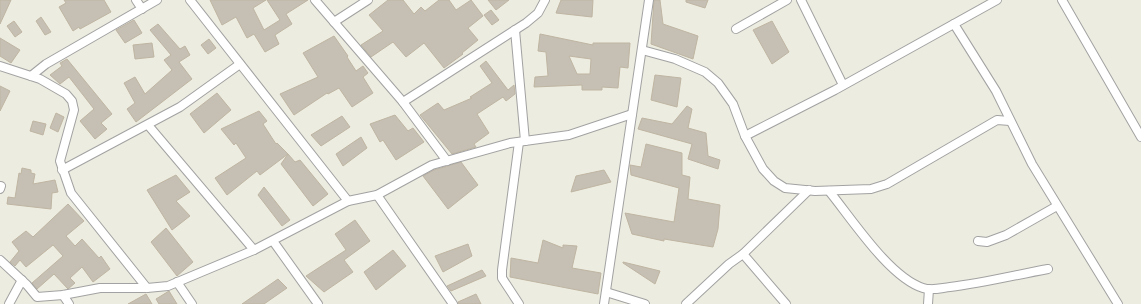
<svg xmlns="http://www.w3.org/2000/svg" width="1141" height="304" font-family="Barlow,sans-serif">
	<style>
		.building { fill: #c5bfb4; stroke: #bfb5a2; fill-rule: evenodd }
		.lines { fill: none; stroke-linecap: round; stroke-linejoin: round }
		.minor-casing { stroke: #a2a2a2; stroke-width: 10 }
		.minor { stroke: #fff; stroke-width: 8 }
	</style>
	<rect width="100%" height="100%" fill="#edece0"/>
	<g class="building">
		<path d="M0,0H11L0,24Z"/>
		<path d="M64,0H104L111,12L80,29L79,27L73,31L59,7L66,3Z"/>
		<path d="M210,0H266L253,8L264,30L280,20L267,0H308L286,14L292,24L275,35L279,44L265,52L254,34L247,38L236,17L222,25Z"/>
		<path d="M388,0H403L414,14L421,7L425,11L439,0H449L456,10L471,0L483,16L468,28L478,40L462,53L463,54L444,68L424,43L406,57L393,42L371,57L361,45L383,31L369,15Z"/>
		<path d="M488,0H509L496,10Z"/>
		<path d="M561,0H593L592,17L556,13Z"/>
		<path d="M654,0H660L663,24L698,36L693,59L651,44Z"/>
		<path d="M686,0H708L705,8L686,2Z"/>
		<path d="M491,10L499,20L492,25L484,15Z"/>
		<path d="M41,17L51,32L45,35L36,21Z"/>
		<path d="M134,20L142,33L125,43L116,30Z"/>
		<path d="M14,21L22,32L15,37L7,26Z"/>
		<path d="M772,21L789,52L772,64L753,30Z"/>
		<path d="M158,24L180,49L185,46L190,55L179,62L192,79L136,122L127,109L135,103L124,83L135,77L145,94L172,70L164,60L171,55L150,30Z"/>
		<path d="M540,34L593,45V43H630L628,68L620,67L618,88L602,87V90H582V85L534,87L535,77L548,76L546,52L538,51ZM569,56L591,59L590,74H577Z"/>
		<path d="M334,36L348,56L347,57L356,71L363,66L368,73L363,77L373,93L352,107L339,88L328,94L327,93L294,115L280,94L318,77L303,53Z"/>
		<path d="M0,38L20,50L11,63L0,56Z"/>
		<path d="M209,39L216,48L208,54L201,45Z"/>
		<path d="M152,43L154,57L135,59L133,45Z"/>
		<path d="M67,59L112,114L101,123L107,129L95,139L80,121L94,109L69,77L60,84L50,75L62,66L60,63Z"/>
		<path d="M486,61L508,90L514,85L515,94L506,101L503,97L477,114L489,133L474,144L476,147L452,154L420,115L438,103L444,110L472,98L470,97L492,83L480,66Z"/>
		<path d="M655,75L681,78L677,107L651,100Z"/>
		<path d="M0,86L10,91L0,111Z"/>
		<path d="M217,93L231,110L204,133L190,114Z"/>
		<path d="M687,106L692,109L688,128L706,133L708,156L720,160L718,169L688,159L692,144L638,129L642,118L672,124Z"/>
		<path d="M259,111L267,121L263,124L276,144L277,143L288,154L260,175L257,171L227,195L215,178L246,158L236,143L234,145L221,129Z"/>
		<path d="M56,113L64,117L58,132L50,128Z"/>
		<path d="M395,115L408,131L413,128L424,142L396,160L383,140L380,142L370,124Z"/>
		<path d="M342,116L350,127L321,146L311,135Z"/>
		<path d="M33,121L46,124L43,135L30,131Z"/>
		<path d="M361,137L367,148L343,166L336,154Z"/>
		<path d="M646,144L682,153V175L690,177L688,199L720,205L718,229L713,247L664,239V241L632,234L625,213L674,222L679,188L631,175L630,165L641,167Z"/>
		<path d="M288,154L295,162L300,160L328,194L313,206L281,164Z"/>
		<path d="M461,162L478,185L448,209L423,176L434,170Z"/>
		<path d="M22,168L31,170V173L35,174L33,184L55,180L58,192L52,193L51,209L7,204L8,197L15,198L19,173L21,174Z"/>
		<path d="M604,170L611,182L571,192L576,176Z"/>
		<path d="M176,175L190,192L176,201L190,216L172,230L147,190Z"/>
		<path d="M264,187L290,220L282,226L258,195Z"/>
		<path d="M68,204L84,221L66,236L75,246L82,239L99,258L101,256L110,269L93,282L82,267L70,278L75,283L68,289L54,274L37,289L32,283L63,256L53,245L26,267L20,260L15,266L10,262L19,251L12,242L26,231L33,237Z"/>
		<path d="M355,220L370,241L344,260L353,272L324,292L306,276L346,250L335,234Z"/>
		<path d="M166,228L193,262L177,276L151,242Z"/>
		<path d="M543,240L563,248V245L577,246L572,268L601,273L598,294L510,277L511,258L538,263Z"/>
		<path d="M468,244L472,256L443,272L435,256Z"/>
		<path d="M393,250L406,266L376,290L364,272Z"/>
		<path d="M623,262L660,271L655,284L623,263Z"/>
		<path d="M482,270L486,276L451,291L447,286Z"/>
		<path d="M278,279L287,288L264,304H242Z"/>
		<path d="M169,291L177,304H159L156,299Z"/>
		<path d="M146,294L152,304H128Z"/>
		<path d="M476,294L481,304H458V302Z"/>
	</g>
	<g class="lines">
		<g class="minor-casing">
			<g id="minor">
				<path d="M136,0L142,9"/>
				<path d="M190,0L348,201"/>
				<path d="M315,0L403,102L447,161"/>
				<path d="M801,0L843,85"/>
				<path d="M1062,0L1141,137"/>
				<path d="M334,22L368,0"/>
				<path d="M954,24L996,91L1032,164L1118,304"/>
				<path d="M736,29L787,0"/>
				<path d="M515,30L525,141"/>
				<path d="M642,50L675,59L705,72L718,83L733,104L745,136L763,169L774,181L785,188L815,191L871,189L887,184L997,120L1010,121"/>
				<path d="M0,66L40,79L66,94L72,101L74,110L60,161L71,193L147,288"/>
				<path d="M31,76L46,64L157,0"/>
				<path d="M403,102L526,23L538,13L545,0"/>
				<path d="M148,125L254,250"/>
				<path d="M745,136L835,90L997,0"/>
				<path d="M519,142L502,270V278L519,304"/>
				<path d="M62,170L180,107L240,64"/>
				<path d="M0,189L1,186"/>
				<path d="M829,191C852,219 889,277 923,288C931,291 941,288 950,287C983,283 1015,275 1048,269"/>
				<path d="M377,195L453,304"/>
				<path d="M273,241L318,304"/>
				<path d="M978,241L987,242L1006,235L1057,206"/>
				<path d="M743,254L786,304"/>
				<path d="M0,260L27,285L37,297L63,295L100,288H147L168,286L254,250L348,201L377,195L432,165L510,143L569,135L632,114"/>
				<path d="M177,282L192,304"/>
				<path d="M606,292L645,304"/>
				<path d="M63,295L69,304"/>
				<path d="M9,304L22,280"/>
				<path d="M604,304L649,0"/>
				<path d="M686,304L729,264L743,254L809,190"/>
				<path d="M928,304L929,289"/>
			</g>
		</g>
		<use href="#minor" class="minor"/>
	</g>
</svg>
